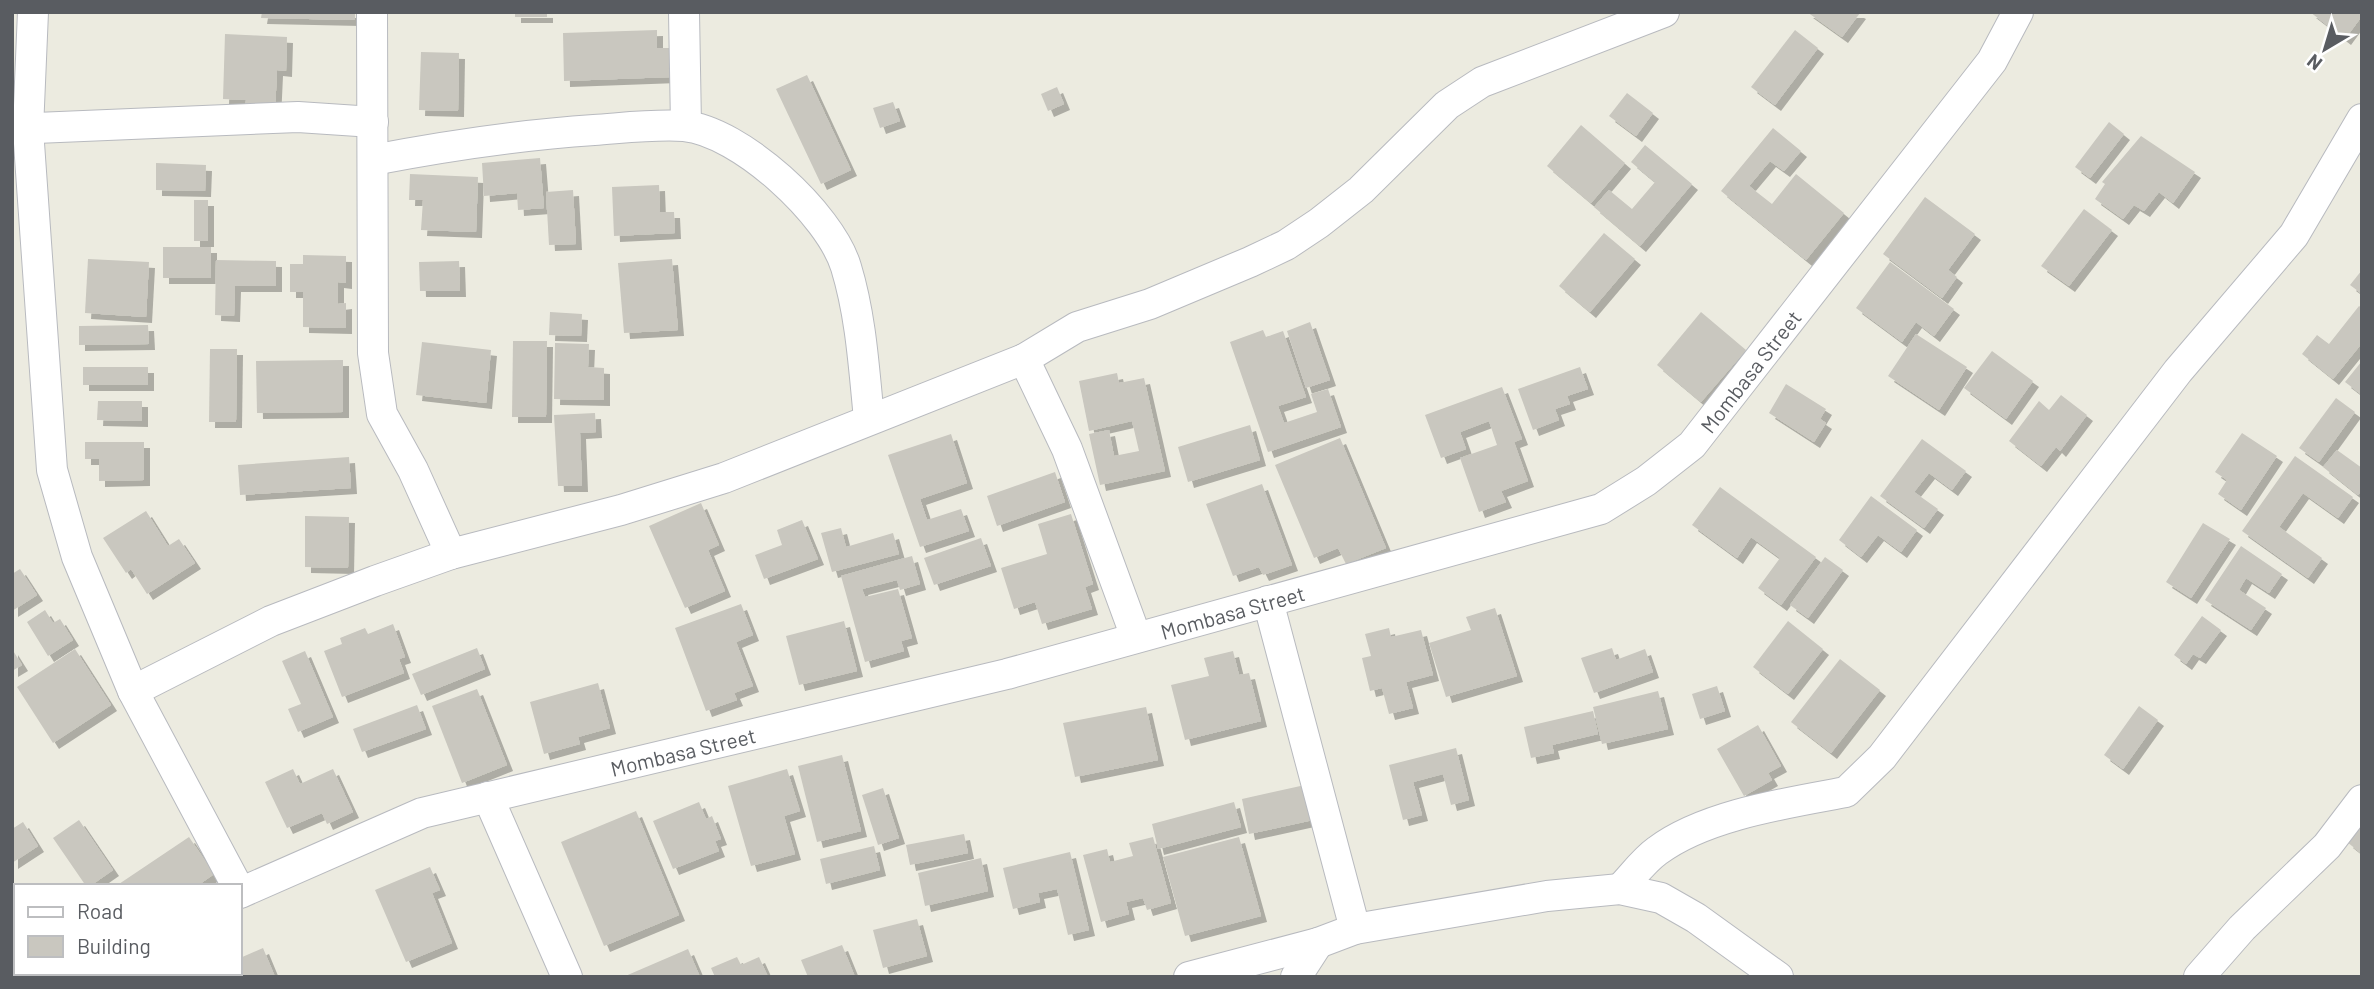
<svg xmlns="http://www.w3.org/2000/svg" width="2374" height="989" font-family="Barlow,sans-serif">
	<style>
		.building { fill: #c9c7bf; filter: url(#shadow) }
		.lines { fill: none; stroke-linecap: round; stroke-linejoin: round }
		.street-casing { stroke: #b8babf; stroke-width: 32 }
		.street { stroke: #fff; stroke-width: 30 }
		.labels { text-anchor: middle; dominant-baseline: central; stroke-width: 5; stroke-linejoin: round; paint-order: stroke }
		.street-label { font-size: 21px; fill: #595c61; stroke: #fff }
	</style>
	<defs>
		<filter id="shadow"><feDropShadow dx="6" dy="6" stdDeviation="0" flood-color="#0004"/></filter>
	</defs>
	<rect width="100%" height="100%" fill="#ecebe0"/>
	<g class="building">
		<path d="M262,12H355V20L261,18Z"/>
		<rect x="515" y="12" width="32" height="5"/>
		<path d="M1807,12H1858L1860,13L1842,37Z"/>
		<path d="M2310,12H2362V16L2345,39Z"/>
		<path d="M657,30V48H671L672,77L564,81L563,33Z"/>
		<path d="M1795,30L1818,48L1775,105L1751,87Z"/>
		<path d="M225,34L287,37L286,71L277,70L275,113L245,112L246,100L223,99Z"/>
		<path d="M421,52L459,53L458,111L419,110Z"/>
		<path d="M807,75L851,170L821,184L776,89Z"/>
		<path d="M1057,87L1064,104L1048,111L1041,94Z"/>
		<path d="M1627,93L1653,113L1636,136L1609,116Z"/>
		<path d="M893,102L900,121L880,128L873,108Z"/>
		<path d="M2109,122L2124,134L2090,178L2075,167Z"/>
		<path d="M1581,125L1625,163L1591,203L1547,166Z"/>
		<path d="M1773,128L1801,151L1784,171L1770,161L1749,186L1772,204L1796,174L1844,213L1806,260L1721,191Z"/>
		<path d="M2141,136L2195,172L2173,203L2159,192L2144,211L2134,205L2123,219L2095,199L2105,184L2102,182Z"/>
		<path d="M1645,145L1692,184L1640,246L1594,207L1609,190L1632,209L1655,182L1631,162Z"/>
		<path d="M540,158L544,208L518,210L517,193L484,196L482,163Z"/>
		<path d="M156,163L206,165L205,191L156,190Z"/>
		<path d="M410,174L478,177L476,232L421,230L423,200H409Z"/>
		<path d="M659,185L660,212H674L675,233L614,236L612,187Z"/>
		<path d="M573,190L576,244L549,245L546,192Z"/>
		<path d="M1925,197L1975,234L1948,270L1957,277L1942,298L1883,254Z"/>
		<rect x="194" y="200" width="14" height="41"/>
		<path d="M2084,209L2112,230L2069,286L2041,266Z"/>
		<path d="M1604,233L1635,259L1590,312L1559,286Z"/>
		<rect x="163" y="247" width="48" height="31"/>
		<path d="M303,255L346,256V283L338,282V304L346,303V328L303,327V292H290V264H303Z"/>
		<path d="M88,259L149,262L146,317L85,313Z"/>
		<path d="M672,259L678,330L624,333L618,263Z"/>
		<path d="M216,260L276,261V286H235L234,316L215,315Z"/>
		<path d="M459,261L460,291H420L419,262Z"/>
		<path d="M1890,262L1954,309L1934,336L1916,322L1902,342L1856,308Z"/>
		<path d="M2362,270V294L2350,285Z"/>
		<path d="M2359,306L2362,308V343L2333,379L2302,354L2317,335L2329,344Z"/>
		<path d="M550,312L582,314L581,336L549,335Z"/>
		<path d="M1701,312L1746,350L1701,402L1657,365Z"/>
		<path d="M1310,322L1330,380L1306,388L1287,331Z"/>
		<path d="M148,325L149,344L79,345V326Z"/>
		<path d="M1263,330L1266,337L1283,331L1306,397L1278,406L1284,423L1317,412L1311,394L1328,389L1341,427L1268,452L1230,342Z"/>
		<path d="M1916,334L1967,367L1939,410L1888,376Z"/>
		<path d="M513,341H547L546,417H512Z"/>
		<path d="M422,342L491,350L486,403L416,395Z"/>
		<path d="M555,343L589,344L588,367L604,368V400L554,399Z"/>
		<path d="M210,349H237L236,422H209Z"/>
		<path d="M1992,351L2033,381L2006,419L1964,388Z"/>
		<path d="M343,360V412L257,413L256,361Z"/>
		<path d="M2362,361V395L2345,382Z"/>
		<rect x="83" y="367" width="65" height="18"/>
		<path d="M1580,367L1588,389L1567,396L1570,404L1555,409L1559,420L1533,430L1518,389Z"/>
		<path d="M1117,373L1119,383L1144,378L1165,471L1100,485L1089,434L1109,430L1114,456L1139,451L1132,421L1089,431L1079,381Z"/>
		<path d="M1786,384L1826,409L1820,419L1826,423L1814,442L1769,413Z"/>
		<path d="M1502,387L1522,439L1514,442L1528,481L1501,491L1506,502L1479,512L1460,458L1497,445L1489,421L1460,432L1466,449L1441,458L1425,415Z"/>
		<path d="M2061,395L2087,415L2060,451L2056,447L2041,466L2009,441L2039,401L2049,410Z"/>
		<path d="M2336,398L2355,412L2319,462L2299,448Z"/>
		<path d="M98,401H142V421L97,420Z"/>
		<path d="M595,413L596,432L580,433L582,486H558L554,415Z"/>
		<path d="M1250,425L1260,460L1188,482L1178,447Z"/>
		<path d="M2242,433L2277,456L2241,510L2218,494L2227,480L2215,472Z"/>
		<path d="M951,434L967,483L920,499L927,520L961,509L969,531L920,547L888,455Z"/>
		<path d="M1340,438L1386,548L1346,564L1338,548L1314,558L1275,465Z"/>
		<path d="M1922,439L1966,471L1952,490L1929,473L1914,492L1938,509L1924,528L1880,496Z"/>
		<path d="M85,442H144V480L99,481V459H85Z"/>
		<path d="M2337,450L2362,468V490L2358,495L2323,467Z"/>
		<path d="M2295,456L2353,497L2338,518L2303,493L2279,527L2322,558L2308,578L2242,531Z"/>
		<path d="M349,457L351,488L240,495L238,465Z"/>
		<path d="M1055,472L1065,502L997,526L987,496Z"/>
		<path d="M1262,484L1292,565L1263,575L1259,567L1233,576L1206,504Z"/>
		<path d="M1720,487L1816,557L1781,605L1758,588L1780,558L1751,537L1737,558L1692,525Z"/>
		<path d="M1871,496L1917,530L1901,552L1878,535L1861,557L1839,540Z"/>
		<path d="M701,503L719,545L708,550L725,591L685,608L649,526Z"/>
		<path d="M146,511L168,546L179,539L195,563L147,594L131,569L126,573L103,538Z"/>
		<path d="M1071,514L1093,584L1085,587L1092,609L1042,624L1035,602L1014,609L1001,568L1047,554L1038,524Z"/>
		<path d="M305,516L349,517L348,568L305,567Z"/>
		<path d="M802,520L818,559L764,579L755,555L782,545L777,530Z"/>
		<path d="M2203,523L2230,539L2191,598L2166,582Z"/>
		<path d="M841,528L846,547L893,533L899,554L832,572L821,533Z"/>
		<path d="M981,538L991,566L934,585L924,558Z"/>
		<path d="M2241,546L2282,574L2269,593L2246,578L2239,590L2266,608L2251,630L2205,600Z"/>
		<path d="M912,556L920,584L900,590L897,580L862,589L865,597L898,589L912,638L901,641L904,651L865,662L841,576Z"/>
		<path d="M1825,557L1843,570L1808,618L1790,605Z"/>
		<path d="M20,569L37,595L12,611V574Z"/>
		<path d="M741,604L753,635L736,642L753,686L734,693L737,700L706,711L675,628Z"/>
		<path d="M1495,608L1517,676L1446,697L1429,643L1471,630L1466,617Z"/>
		<path d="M45,610L53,623L60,619L73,640L48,656L27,622Z"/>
		<path d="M2202,616L2221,630L2200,658L2193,654L2186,664L2174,655Z"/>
		<path d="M844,621L857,671L799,685L786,636Z"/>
		<path d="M1788,621L1823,649L1788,694L1753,667Z"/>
		<path d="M393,624L405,657L399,659L404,673L342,697L324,651L342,644L340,638L365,628L368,634Z"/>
		<path d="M1389,628L1391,637L1421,630L1433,675L1406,682L1413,708L1389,714L1382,688L1370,691L1362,658L1371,656L1365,634Z"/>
		<path d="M477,648L485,669L421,695L412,674Z"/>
		<path d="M1612,648L1616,660L1645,649L1653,672L1594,693L1581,658Z"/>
		<path d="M12,649L22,665L12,671Z"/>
		<path d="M75,649L111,705L53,743L17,687Z"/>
		<path d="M305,651L333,717L298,732L288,709L301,704L282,661Z"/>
		<path d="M1233,651L1239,675L1249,673L1261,721L1185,740L1171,685L1209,676L1204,658Z"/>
		<path d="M1840,659L1880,690L1831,753L1791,722Z"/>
		<path d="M598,683L610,728L578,737L580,744L544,754L530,702Z"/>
		<path d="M1717,686L1725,711L1700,719L1692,694Z"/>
		<path d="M477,689L507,765L462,783L432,706Z"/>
		<path d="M1658,691L1668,729L1602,744L1593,707Z"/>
		<path d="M417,705L426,729L362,752L353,729Z"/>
		<path d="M2139,706L2158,720L2123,769L2104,755Z"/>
		<path d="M1146,707L1158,760L1075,777L1063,723Z"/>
		<path d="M1593,711L1598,734L1552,745L1554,753L1531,758L1524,727Z"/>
		<path d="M1758,725L1781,766L1768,773L1772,780L1744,796L1717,749Z"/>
		<path d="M1456,748L1469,800L1451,805L1443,774L1413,782L1422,815L1403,820L1389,765Z"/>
		<path d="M842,755L861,831L817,842L798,766Z"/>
		<path d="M293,769L300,784L333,769L353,812L327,824L322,813L287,828L265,782Z"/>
		<path d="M787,769L800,811L784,816L795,854L751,866L728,786Z"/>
		<path d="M1305,785L1313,820L1249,834L1242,799Z"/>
		<path d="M883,788L899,838L878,845L862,795Z"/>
		<path d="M699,802L706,819L712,816L721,839L715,841L719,851L673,869L653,821Z"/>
		<path d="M1234,802L1241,827L1158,849L1152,824Z"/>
		<path d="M636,811L679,915L604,946L561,842Z"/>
		<path d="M79,820L113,870L90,886H86L53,838Z"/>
		<path d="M23,822L38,846L12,863V829Z"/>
		<path d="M2362,825V854L2347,842Z"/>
		<path d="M964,834L968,853L910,865L906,845Z"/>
		<path d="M189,837L214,874L197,886H116Z"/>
		<path d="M1153,837L1171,903L1147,910L1143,898L1126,902L1129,914L1101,922L1083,855L1107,849L1110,862L1133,856L1129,843Z"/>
		<path d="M1239,837L1261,916L1185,936L1163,857Z"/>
		<path d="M874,846L880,870L826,884L820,859Z"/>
		<path d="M1070,852L1089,930L1068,935L1057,889L1038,893L1040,902L1013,909L1003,868Z"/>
		<path d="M981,858L988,891L925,906L918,873Z"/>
		<path d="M430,867L440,890L432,893L452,943L406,962L375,890Z"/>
		<path d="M12,911L16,915V945L12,948Z"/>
		<path d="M917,919L927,956L883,968L873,930Z"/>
		<path d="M842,945L855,977H808L801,960Z"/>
		<path d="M263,948L275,977H213L211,973H240V958Z"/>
		<path d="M688,949L700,977H623Z"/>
		<path d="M737,957L741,965L759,957L768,977H715L711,968Z"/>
	</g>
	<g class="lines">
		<g class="street-casing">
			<g id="street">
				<path d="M33,12L28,129L52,470L77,557L133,691L237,886"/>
				<path d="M372,12L373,353L382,414L413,470L451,554"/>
				<path d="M684,12L686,126"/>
				<path d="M12,129L298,117L373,122"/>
				<path d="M373,160C446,146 519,135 594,130C623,128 654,124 684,126C740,131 830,214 846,267C861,316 864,369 869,419"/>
				<path d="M1024,359L1067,449L1136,637"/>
				<path d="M1268,601L1355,929"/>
				<path d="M133,691L271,621L375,581L451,554L621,510L724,478L1024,359L1077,327L1150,304L1250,262L1286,245L1319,223L1361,190L1447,105L1482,82L1664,12"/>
				<path d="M488,797L567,977"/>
				<path d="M1620,889C1632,877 1643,861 1657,851C1705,815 1787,803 1846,792L1882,757L2178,371L2294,235L2362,119"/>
				<path id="s1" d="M240,893L422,813L1007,674L1601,509L1646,481L1692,445L1992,61L2018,12"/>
				<path d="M42,977L50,973"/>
				<path d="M1189,977L1318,943L1355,929L1547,896L1620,889L1661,898L1696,918L1778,977"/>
				<path d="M1296,977L1318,943"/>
				<path d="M2199,977L2242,928L2327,846L2362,800"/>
			</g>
		</g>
		<use href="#street" class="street"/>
	</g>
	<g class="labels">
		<g class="street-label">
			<text stroke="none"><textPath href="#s1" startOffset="1622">Mombasa Street</textPath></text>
			<text stroke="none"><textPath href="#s1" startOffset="1034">Mombasa Street</textPath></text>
			<text stroke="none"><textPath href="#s1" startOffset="467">Mombasa Street</textPath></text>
		</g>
	</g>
	<rect width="2374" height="989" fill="none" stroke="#595c61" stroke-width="28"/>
	<rect x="14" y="884" width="228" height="91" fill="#ffffff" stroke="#bdbec0" stroke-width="2"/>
	<rect x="28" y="907" width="35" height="10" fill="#ffffff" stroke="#bdbec0" stroke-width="2"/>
	<text x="77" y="919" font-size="21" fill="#595c61">Road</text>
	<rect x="28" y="936" width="35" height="21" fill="#c9c7bf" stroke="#bdbec0" stroke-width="2"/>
	<text x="77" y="954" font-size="21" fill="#595c61">Building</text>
	<g transform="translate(2325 49) rotate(218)" stroke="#ffffff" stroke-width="5" paint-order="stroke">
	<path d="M0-5L12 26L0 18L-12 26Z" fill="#595c61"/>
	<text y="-10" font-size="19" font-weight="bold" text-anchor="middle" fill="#595c61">N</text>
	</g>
</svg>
